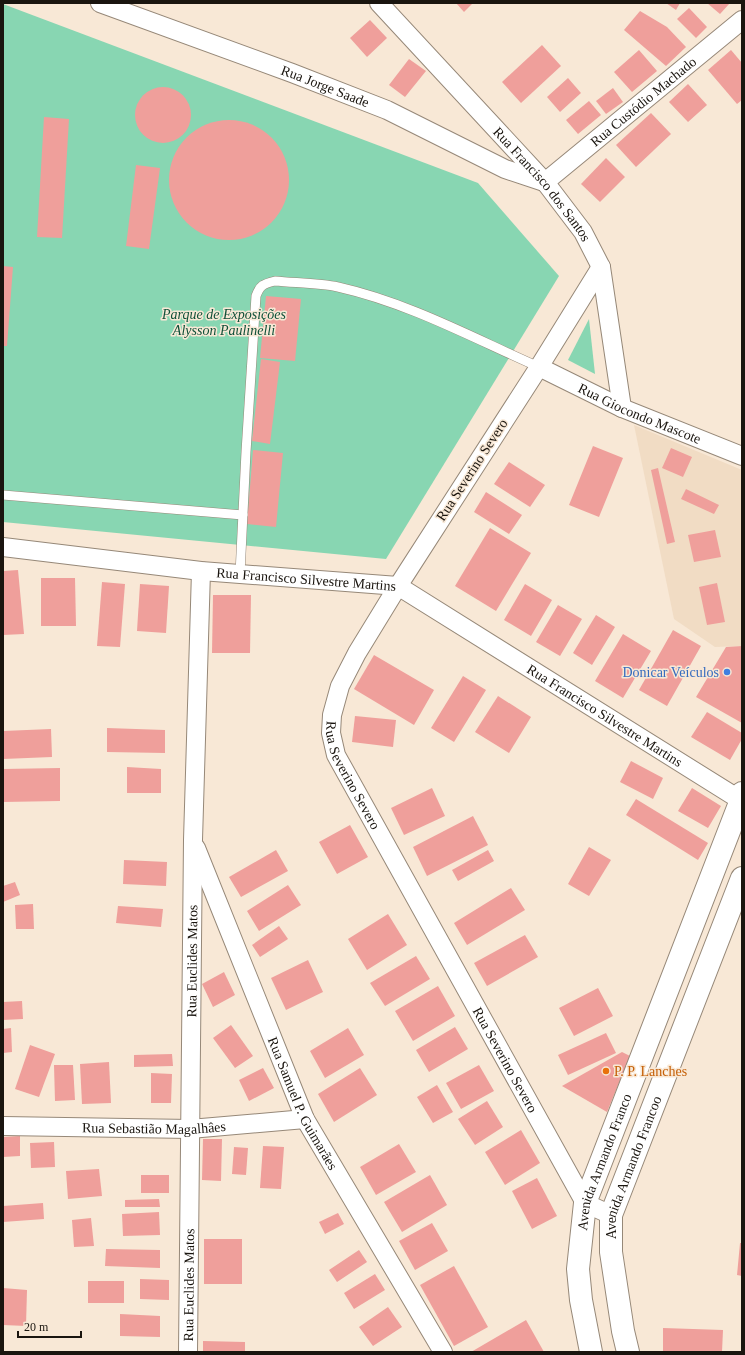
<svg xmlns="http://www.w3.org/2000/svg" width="745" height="1355" font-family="'Times New Roman',serif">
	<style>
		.built { fill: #f1dcc4 }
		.green { fill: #88d6b2 }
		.building { fill: #ef9f9b }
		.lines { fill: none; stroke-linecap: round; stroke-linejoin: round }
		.lane-casing { stroke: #968878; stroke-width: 10 }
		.street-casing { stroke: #968878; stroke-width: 20 }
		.secondary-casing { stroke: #968878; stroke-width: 24 }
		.lane { stroke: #fff; stroke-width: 9 }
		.street { stroke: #fff; stroke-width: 18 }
		.secondary { stroke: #fff; stroke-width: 22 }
		.shop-dot { fill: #3f7fe0; stroke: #f8e8d6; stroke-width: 1.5 }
		.food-dot { fill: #e8710a; stroke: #f8e8d6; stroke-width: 1.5 }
		.labels { text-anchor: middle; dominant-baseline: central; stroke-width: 3; stroke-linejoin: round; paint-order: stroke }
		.street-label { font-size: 14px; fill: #1a150f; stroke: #f8e8d6 }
		.park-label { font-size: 14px; font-style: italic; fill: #0f5038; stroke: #f8e8d6 }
		.shop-label { font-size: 14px; fill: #366cbe; stroke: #f8e8d6; text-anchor: end }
		.food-label { font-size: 14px; fill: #c56008; stroke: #f8e8d6; text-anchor: start }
	</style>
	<rect width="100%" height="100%" fill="#f8e8d6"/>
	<path class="built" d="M634,425L742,470V646L715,647L674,619Z"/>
	<g class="green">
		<path d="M3,4L478,183L559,276L386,559L3,522Z"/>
		<path d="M589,319L595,374L568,360Z"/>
	</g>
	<g class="building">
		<path d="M456,3H473L464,12Z"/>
		<path d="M666,3H680L676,10Z"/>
		<path d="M707,3H730L720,14Z"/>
		<path d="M689,8L707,27L696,38L677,19Z"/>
		<path d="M640,11L667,27L686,47L666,66L624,30Z"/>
		<path d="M370,20L387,38L367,57L350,38Z"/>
		<path d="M542,45L561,66L521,103L502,82Z"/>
		<path d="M639,50L657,71L632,92L614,72Z"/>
		<path d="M731,50L742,63V100L737,104L708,70Z"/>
		<path d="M409,59L426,71L405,97L389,85Z"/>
		<path d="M568,78L581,93L560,112L547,97Z"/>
		<path d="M688,84L707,105L688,122L669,102Z"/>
		<circle cx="163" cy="115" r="28"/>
		<path d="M613,88L623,102L606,114L596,101Z"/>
		<path d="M589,101L601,115L578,134L566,120Z"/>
		<path d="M651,113L671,134L636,167L616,145Z"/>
		<path d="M44,117L69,119L62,238L37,237Z"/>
		<circle cx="229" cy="180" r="60"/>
		<path d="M606,158L625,177L600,202L581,184Z"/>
		<path d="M136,165L160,168L149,249L126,246Z"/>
		<path d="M3,266L13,267L7,346H3Z"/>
		<path d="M266,296L301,299L295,361L260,358Z"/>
		<path d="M261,359L280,362L270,444L252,441Z"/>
		<path d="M593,446L623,458L599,517L569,505Z"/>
		<path d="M671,448L692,457L683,477L662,468Z"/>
		<path d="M253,450L283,453L276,527L247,524Z"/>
		<path d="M509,462L545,485L530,507L494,484Z"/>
		<path d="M658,468L675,542L667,544L651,470Z"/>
		<path d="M686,489L719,505L714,514L681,499Z"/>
		<path d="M486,492L522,515L509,534L474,512Z"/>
		<path d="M490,528L531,553L496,611L455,586Z"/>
		<path d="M715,530L721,557L694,562L688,535Z"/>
		<path d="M18,570L24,634L3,635V571Z"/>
		<path d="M41,578H75L76,626H41Z"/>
		<path d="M102,582L125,584L120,647L97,646Z"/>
		<path d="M717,583L725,622L707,625L699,587Z"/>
		<path d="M140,584L169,586L166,633L137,631Z"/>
		<path d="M525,584L552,600L531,636L504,620Z"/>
		<path d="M213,595H251L250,653H212Z"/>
		<path d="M558,605L582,619L560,656L536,642Z"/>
		<path d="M596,615L615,627L592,665L573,653Z"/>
		<path d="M673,630L701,646L667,706L639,690Z"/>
		<path d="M623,634L651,651L623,698L595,681Z"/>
		<path d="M742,646V723L696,697L726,647Z"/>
		<path d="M374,655L434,690L414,725L354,689Z"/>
		<path d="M463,676L486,690L454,742L431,728Z"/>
		<path d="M498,696L531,717L509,753L475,732Z"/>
		<path d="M707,712L742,733V739L730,760L691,737Z"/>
		<path d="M355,716L396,720L393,747L352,742Z"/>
		<path d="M107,728L165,730V753L107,752Z"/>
		<path d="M51,729L52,757L3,759V731Z"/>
		<path d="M631,761L663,778L653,799L620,782Z"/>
		<path d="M127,767L161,769V793H127Z"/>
		<path d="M60,768V801L3,802V769Z"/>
		<path d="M432,788L445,816L404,835L391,808Z"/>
		<path d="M692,788L721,806L708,828L678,811Z"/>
		<path d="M636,799L708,843L698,860L626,815Z"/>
		<path d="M473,816L488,845L427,876L413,847Z"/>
		<path d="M350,825L368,857L337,874L319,842Z"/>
		<path d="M589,847L611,860L589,896L568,884Z"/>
		<path d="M276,850L288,871L241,897L229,877Z"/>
		<path d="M488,850L494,861L458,881L452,870Z"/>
		<path d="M124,860L167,862L166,886L123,884Z"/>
		<path d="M15,882L20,895L3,902V886Z"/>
		<path d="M288,885L301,905L259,931L247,911Z"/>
		<path d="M511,888L525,910L467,945L454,923Z"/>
		<path d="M33,904L34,929H16L15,905Z"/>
		<path d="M118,906L163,909L161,927L116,923Z"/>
		<path d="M388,914L407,945L367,970L348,939Z"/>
		<path d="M279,926L288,939L260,957L252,945Z"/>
		<path d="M525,935L538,957L487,986L474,963Z"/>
		<path d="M416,956L430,979L385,1006L370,983Z"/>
		<path d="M308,960L323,992L286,1010L271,978Z"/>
		<path d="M224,972L235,995L213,1007L202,984Z"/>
		<path d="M438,986L455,1016L413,1041L395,1011Z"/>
		<path d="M598,988L613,1016L574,1036L559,1008Z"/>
		<path d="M22,1001L23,1019L3,1020V1002Z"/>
		<path d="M231,1025L253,1056L235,1068L213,1038Z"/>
		<path d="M455,1027L468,1049L429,1072L416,1050Z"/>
		<path d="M11,1028L12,1052L3,1053V1029Z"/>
		<path d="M348,1028L364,1055L325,1078L310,1051Z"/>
		<path d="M606,1033L616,1053L568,1075L558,1055Z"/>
		<path d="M30,1045L55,1054L39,1097L15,1089Z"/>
		<path d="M622,1052L630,1056L607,1112L562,1086Z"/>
		<path d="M172,1054L173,1066L134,1067V1055Z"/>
		<path d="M109,1062L111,1103L82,1104L80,1064Z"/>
		<path d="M54,1065H73L75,1100L55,1101Z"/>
		<path d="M479,1065L494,1091L461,1109L446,1083Z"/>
		<path d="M263,1068L274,1088L249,1101L239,1080Z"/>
		<path d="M360,1068L377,1095L334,1122L318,1094Z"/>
		<path d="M151,1073L172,1074L171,1103H151Z"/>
		<path d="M437,1085L453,1112L433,1123L417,1097Z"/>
		<path d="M487,1101L503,1127L475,1145L458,1119Z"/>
		<path d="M521,1130L540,1163L505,1185L485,1152Z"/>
		<path d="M20,1136V1156L3,1157V1137Z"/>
		<path d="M203,1139H222L221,1181L202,1180Z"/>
		<path d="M54,1142L55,1167L31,1168L30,1143Z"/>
		<path d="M399,1144L416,1172L376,1195L360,1167Z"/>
		<path d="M263,1146L284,1147L281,1189L260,1188Z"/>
		<path d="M234,1147L248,1148L246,1175L232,1174Z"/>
		<path d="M99,1169L102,1196L68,1199L66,1171Z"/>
		<rect x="141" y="1175" width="28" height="18"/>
		<path d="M430,1175L447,1205L402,1232L384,1202Z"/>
		<path d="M537,1178L557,1216L532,1229L512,1191Z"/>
		<path d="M159,1199L160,1207H125V1200Z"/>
		<path d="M43,1203L44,1219L3,1222V1206Z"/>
		<path d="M159,1212L160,1235L123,1236L122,1214Z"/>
		<path d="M338,1213L344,1224L325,1234L319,1222Z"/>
		<path d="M91,1218L94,1246L74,1247L72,1220Z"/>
		<path d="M432,1223L448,1251L415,1270L399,1241Z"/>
		<rect x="204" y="1239" width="38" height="45"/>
		<path d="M740,1243H742V1276L737,1275Z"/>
		<path d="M106,1249L160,1250V1268L105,1266Z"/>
		<path d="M359,1250L367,1262L337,1282L329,1270Z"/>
		<path d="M454,1266L488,1327L454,1346L420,1285Z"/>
		<path d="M375,1274L385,1290L354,1309L344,1293Z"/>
		<path d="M140,1279L169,1280V1300L140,1299Z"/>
		<rect x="88" y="1281" width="36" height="22"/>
		<path d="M3,1288L27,1290L26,1326L3,1325Z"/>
		<path d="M388,1307L402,1327L373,1346L359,1327Z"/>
		<path d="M120,1314L160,1316V1337L120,1336Z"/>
		<path d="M526,1320L544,1352H471Z"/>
		<path d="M663,1328L723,1330L722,1352H663Z"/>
		<path d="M203,1341L245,1342V1352H203Z"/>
	</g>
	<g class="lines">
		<g class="lane-casing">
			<g id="lane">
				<path d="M3,495L243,515"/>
				<path d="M240,574L246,452L256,296C260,285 263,284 275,281C295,283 319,283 338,287C409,303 473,338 539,367"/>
			</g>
		</g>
		<g class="street-casing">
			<g id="street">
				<path id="s1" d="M100,3L292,73L387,110L505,169L544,182"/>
				<path id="s2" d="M379,3L545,182L583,232L601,267L622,408"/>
				<path id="s3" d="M545,182L742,20"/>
				<path id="s4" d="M601,267L539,367L398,586L357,653L340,686L332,715L331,733L336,755L585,1203L611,1215"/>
				<path id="s5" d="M539,367L622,408L742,456"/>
				<path id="s6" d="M3,547L201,571L398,586L742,801"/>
				<path id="s7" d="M196,848L305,1119L443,1352"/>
				<path id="s8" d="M3,1126L190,1129L305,1119"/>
				<path id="s9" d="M188,1352L193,840L201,571"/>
			</g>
		</g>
		<g class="secondary-casing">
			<g id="secondary">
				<path id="s10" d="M591,1352L581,1300L578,1269L585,1203L741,800L742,793"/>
				<path id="s11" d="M628,1352L623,1331L611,1252V1215L742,878"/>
			</g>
		</g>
		<use href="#lane" class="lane"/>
		<use href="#street" class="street"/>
		<use href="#secondary" class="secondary"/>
	</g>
	<circle class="shop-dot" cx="727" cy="672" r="4"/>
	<circle class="food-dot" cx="606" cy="1071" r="4"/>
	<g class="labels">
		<g class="street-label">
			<text stroke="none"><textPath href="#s1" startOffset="240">Rua Jorge Saade</textPath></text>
			<text stroke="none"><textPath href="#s3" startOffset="127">Rua Custódio Machado</textPath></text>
			<text stroke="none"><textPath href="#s2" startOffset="244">Rua Francisco dos Santos</textPath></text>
			<text stroke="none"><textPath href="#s5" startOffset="111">Rua Giocondo Mascote</textPath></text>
			<text transform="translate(472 470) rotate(-57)">Rua Severino Severo</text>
			<text stroke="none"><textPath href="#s6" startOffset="305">Rua Francisco Silvestre Martins</textPath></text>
			<text stroke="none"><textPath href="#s6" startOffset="641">Rua Francisco Silvestre Martins</textPath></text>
			<text stroke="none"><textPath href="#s4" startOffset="589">Rua Severino Severo</textPath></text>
			<text stroke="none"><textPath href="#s9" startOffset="391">Rua Euclides Matos</textPath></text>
			<text stroke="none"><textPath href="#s4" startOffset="913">Rua Severino Severo</textPath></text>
			<text stroke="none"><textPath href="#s7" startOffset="277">Rua Samuel P. Guimarães</textPath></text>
			<text stroke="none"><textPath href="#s8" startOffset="151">Rua Sebastião Magalhâes</textPath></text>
			<text stroke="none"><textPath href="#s10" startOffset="195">Avenida Armando Franco</textPath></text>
			<text stroke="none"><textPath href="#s11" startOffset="190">Avenida Armando Francoo</textPath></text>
			<text stroke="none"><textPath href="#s9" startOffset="67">Rua Euclides Matos</textPath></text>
		</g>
		<g class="park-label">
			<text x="224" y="314">Parque de Exposições<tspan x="224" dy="16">Alysson Paulinelli</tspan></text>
		</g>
		<g class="shop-label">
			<text x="719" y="672">Donicar Veículos</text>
		</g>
		<g class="food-label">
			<text x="614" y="1071">P. P. Lanches</text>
		</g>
	</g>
	<rect width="745" height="1355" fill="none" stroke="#1a150f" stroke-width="8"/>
	<path d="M18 1331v6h63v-6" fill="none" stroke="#1a150f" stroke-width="2"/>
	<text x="24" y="1331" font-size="12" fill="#1a150f" stroke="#f8e8d6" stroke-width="3" paint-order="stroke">20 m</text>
</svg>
